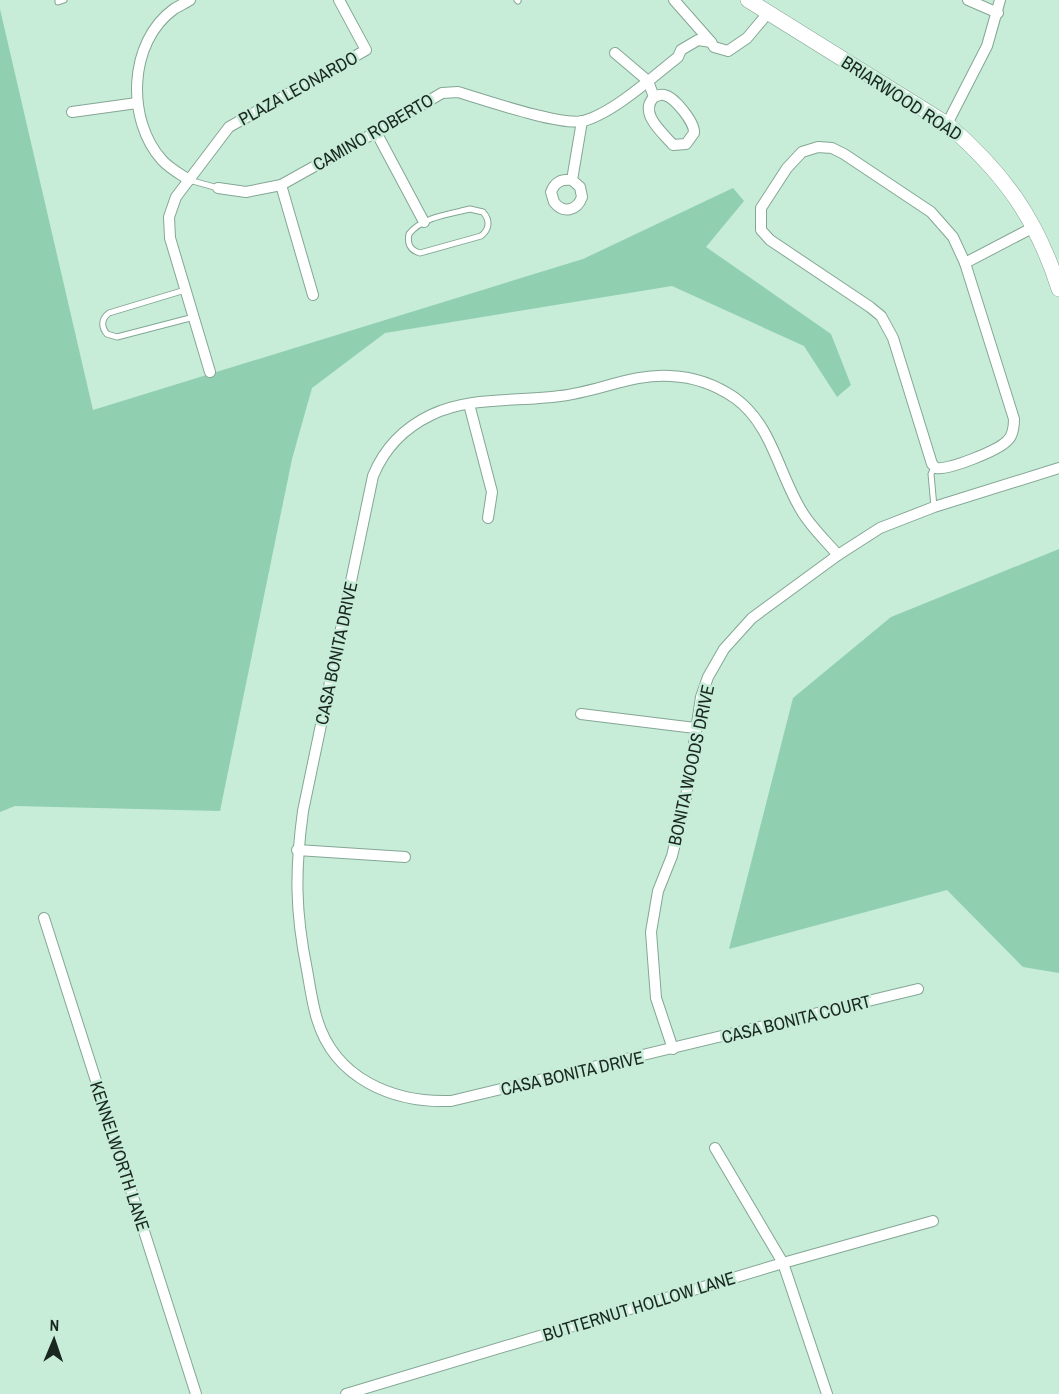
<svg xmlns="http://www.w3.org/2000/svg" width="1059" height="1394" font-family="'Archivo Narrow',sans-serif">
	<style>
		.green { fill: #90d0b0 }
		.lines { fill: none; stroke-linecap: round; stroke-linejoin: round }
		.lane-casing { stroke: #84a795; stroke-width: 7 }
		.street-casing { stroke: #84a795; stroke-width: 12 }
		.secondary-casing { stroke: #84a795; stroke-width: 16 }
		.lane { stroke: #fff; stroke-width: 5 }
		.street { stroke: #fff; stroke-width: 10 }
		.secondary { stroke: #fff; stroke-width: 15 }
		.labels { text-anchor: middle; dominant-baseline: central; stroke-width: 5; stroke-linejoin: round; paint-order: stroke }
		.street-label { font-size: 18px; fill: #192720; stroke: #c7ecd8 }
	</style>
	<rect width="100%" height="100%" fill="#c7ecd8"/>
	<g class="green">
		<path d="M0,9L93,410L583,259L733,188L744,201L706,247L831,334L851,385L837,397L804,346L672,286L385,333L312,388L292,459L220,811L15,806L0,812Z"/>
		<path d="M1059,549V973L1023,967L947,890L729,949L793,698L891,617Z"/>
	</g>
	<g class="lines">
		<g class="lane-casing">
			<g id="lane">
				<path d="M58,0V2L64,0"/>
				<path d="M517,0L518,1"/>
				<path d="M189,180L218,188"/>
				<path d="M470,209L483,212C490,220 490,229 481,236L420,253C410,250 407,244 409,234C422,217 450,214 470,209Z"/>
				<path d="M185,290L109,313C101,319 101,327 107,334L117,337L194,317"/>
				<path d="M934,507L931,474L935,466"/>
			</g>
		</g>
		<g class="street-casing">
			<g id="street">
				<path d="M674,0L711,42"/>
				<path d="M968,0L998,13"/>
				<path d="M615,53L648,81L654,97C638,113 663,133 673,145L686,144L694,133C695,123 675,97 664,95C659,94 658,96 654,97"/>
				<path d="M72,112L137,103"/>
				<path d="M947,124L987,46L1000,0"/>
				<path d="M376,132L424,222"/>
				<path d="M818,147L832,148L844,154L931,212L953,237L965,263L1014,419C1014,427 1013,436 1007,441C997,451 949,470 936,468L932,464L893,338L881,316L870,307L770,240L761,230V208L787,168L802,152Z"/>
				<path d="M189,180C180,174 169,168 162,160C126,120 128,42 174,9C179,6 185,3 190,0"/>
				<path d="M572,180L580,187L582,197C577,211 563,214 554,202L551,192C555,182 561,179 572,180L582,121"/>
				<path d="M281,185L313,295"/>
				<path d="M218,188L246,192L281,185L376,132L442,93L458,92C485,100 560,126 583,121C612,114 654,76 678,57L681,50L698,40L711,42L714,47L728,51L747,38L768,13"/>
				<path d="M965,263L1034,227"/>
				<path d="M210,372L170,238L169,217L176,197L229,127L366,50L339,0"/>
				<path d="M469,404L492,492L488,518"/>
				<path d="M838,555C826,541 810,526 801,510C778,472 772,425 735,398C716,385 694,377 671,376C634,373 597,392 560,396C518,402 470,396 431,415C404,428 384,449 373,476L303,811C295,870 295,911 307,970C310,986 312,1003 317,1019C335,1079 393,1103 451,1101L918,989"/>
				<path d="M581,714L695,728"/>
				<path d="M297,850L405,857"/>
				<path d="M44,918L196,1394"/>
				<path d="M673,1049L656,998L651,932L658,891L672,856L686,797L701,697L708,677L724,649L752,618L838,555L880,528L934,507L1059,468"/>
				<path d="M715,1148L783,1263L827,1394"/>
				<path d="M346,1394L783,1263L933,1221"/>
			</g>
		</g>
		<g class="secondary-casing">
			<path id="secondary" d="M748,0L947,124C1003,172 1037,219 1059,289"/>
		</g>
		<use href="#lane" class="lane"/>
		<use href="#street" class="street"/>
		<use href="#secondary" class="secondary"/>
	</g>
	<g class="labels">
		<g class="street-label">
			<text transform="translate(298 88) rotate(-29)">PLAZA LEONARDO</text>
			<text transform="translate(902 98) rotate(33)">BRIARWOOD ROAD</text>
			<text transform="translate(373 132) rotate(-30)">CAMINO ROBERTO</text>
			<text transform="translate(336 653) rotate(-78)">CASA BONITA DRIVE</text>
			<text transform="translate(691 765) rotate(-78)">BONITA WOODS DRIVE</text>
			<text transform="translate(796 1019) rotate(-14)">CASA BONITA COURT</text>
			<text transform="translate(572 1073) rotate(-13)">CASA BONITA DRIVE</text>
			<text transform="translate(120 1156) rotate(72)">KENNELWORTH LANE</text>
			<text transform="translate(639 1306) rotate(-17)">BUTTERNUT HOLLOW LANE</text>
		</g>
	</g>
	<g transform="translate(54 1340) rotate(2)" stroke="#c7ecd8" stroke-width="4.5" paint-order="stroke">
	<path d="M0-4.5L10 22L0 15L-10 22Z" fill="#192720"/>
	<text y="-9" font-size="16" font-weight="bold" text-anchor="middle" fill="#192720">N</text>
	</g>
</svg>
